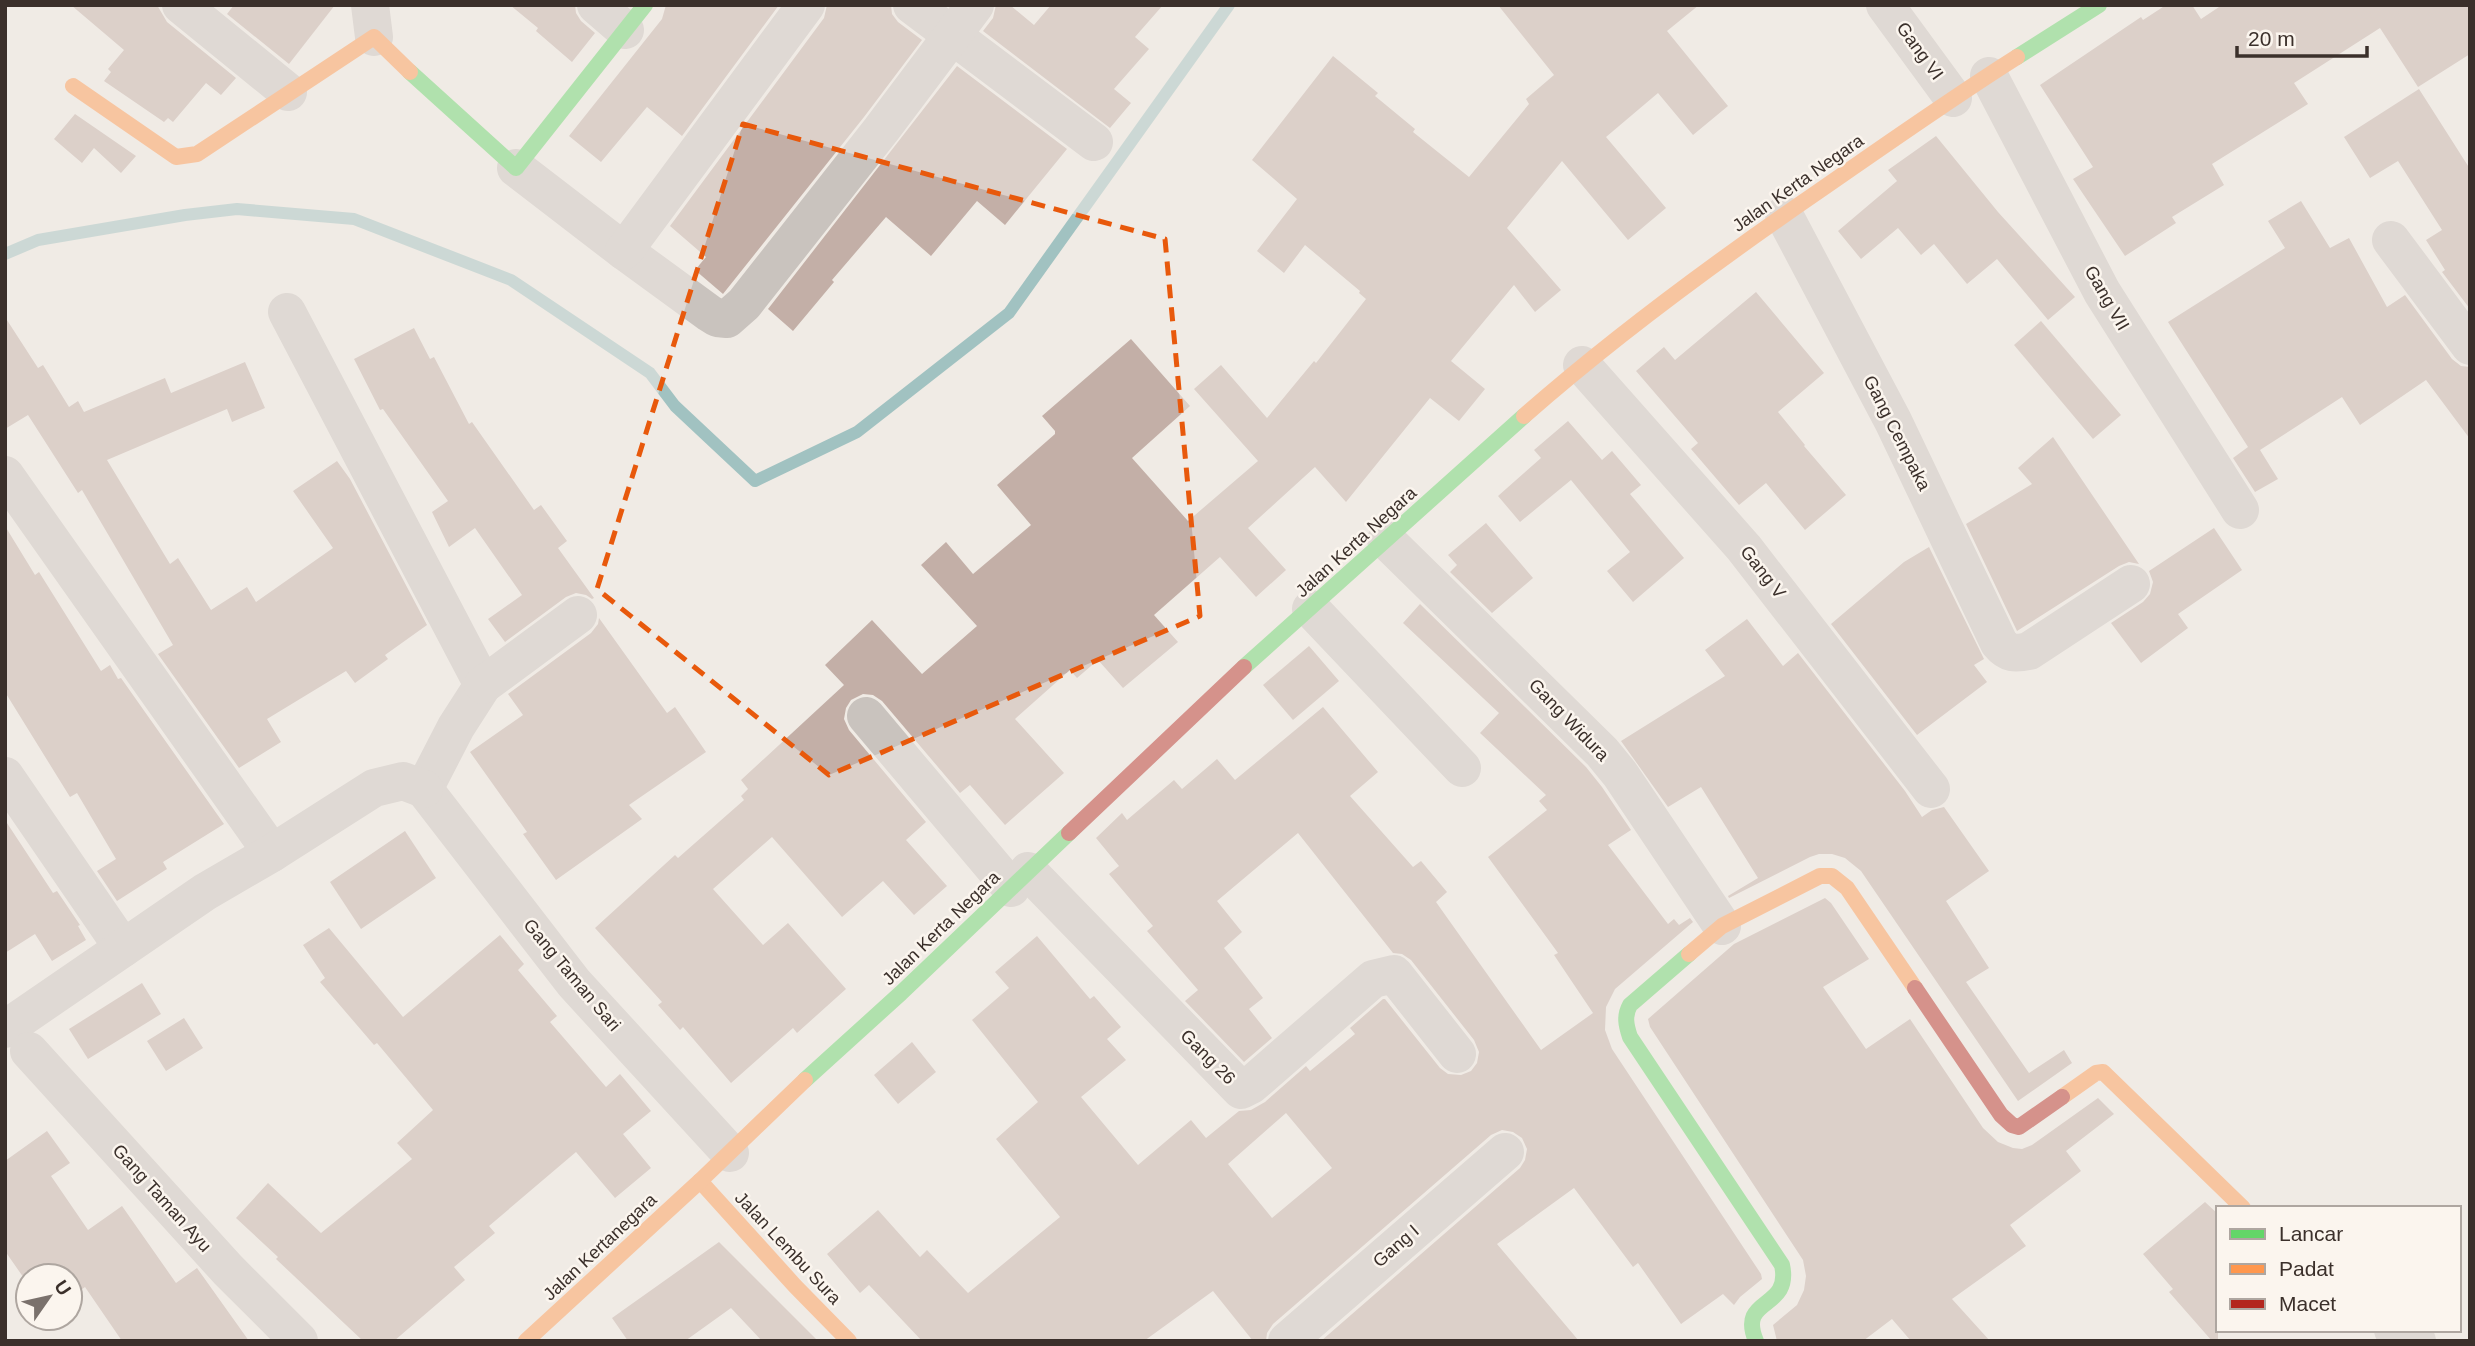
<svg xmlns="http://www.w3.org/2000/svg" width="2475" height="1346" font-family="Helvetica,sans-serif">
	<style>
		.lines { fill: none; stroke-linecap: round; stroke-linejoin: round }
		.stream { stroke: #a1c2c1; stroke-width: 12 }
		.building { fill: #c3afa7; fill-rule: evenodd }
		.street { stroke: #c9c3be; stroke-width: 38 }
		.fast { stroke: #63d668; stroke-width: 16 }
		.slow { stroke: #ff974d; stroke-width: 16 }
		.jam { stroke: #b3261e; stroke-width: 16 }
		.marked { fill: none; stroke: #e8590c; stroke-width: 5; stroke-dasharray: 14 9; stroke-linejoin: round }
		.labels { text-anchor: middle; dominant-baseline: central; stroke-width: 5; stroke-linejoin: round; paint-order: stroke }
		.street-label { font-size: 18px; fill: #3b302b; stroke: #fbf5ee }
	</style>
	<rect width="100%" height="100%" fill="#f0ebe5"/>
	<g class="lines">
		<path class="stream" d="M5,254L38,240L185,215L237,209L354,219L511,280L650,373L675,406L755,481L857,432L1009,313L1229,5"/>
	</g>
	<g class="building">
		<path d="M71,5H157L167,22L236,78L221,95L206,83L173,122L168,118L164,122L104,81L111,72L108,69L124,50Z"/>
		<path d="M234,5H335L289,64L227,14Z"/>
		<path d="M510,5H575L576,13L581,21L595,33L572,62L536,31L538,28Z"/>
		<path d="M666,5H779L682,136L647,107L601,162L569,136L662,19Z"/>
		<path d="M827,5H891L892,14L898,22L922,40L864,117L723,294L695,270L706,257L670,226L824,18Z"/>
		<path d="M996,5H1010L1034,25L1051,5H1163L1135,37L1149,49L1114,89L1131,103L1110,128L983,31L993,18Z"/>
		<path d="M1498,5H1699L1667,31L1728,106L1693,135L1658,93L1606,137L1666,208L1628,240L1562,161L1507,228L1561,290L1535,312L1514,285L1451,361L1485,389L1459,421L1430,398L1346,502L1315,467L1248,528L1286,570L1256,597L1220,557L1154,615L1178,642L1123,688L1098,660L1077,678L1070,670L1015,719L1064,773L1005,825L970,785L960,793L882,701L873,695L863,694L851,700L846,708L844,719L849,730L926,822L906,840L947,886L914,915L883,881L842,917L772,837L713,889L763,945L788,923L846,989L797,1033L793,1028L731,1083L683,1027L680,1030L658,1005L662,1002L595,928L675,855L678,858L744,800L741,796L748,789L741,780L844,685L825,665L872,620L922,674L977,626L921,565L946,542L973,574L1031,525L997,485L1055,434V431L1042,416L1131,339L1190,406L1132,458L1188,521L1258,461L1194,389L1221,365L1267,418L1314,361L1316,363L1366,299L1359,293L1360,291L1305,245L1284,273L1257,251L1297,199L1252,160L1333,56L1378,93L1375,96L1415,129L1413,132L1469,177L1529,104L1526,99L1554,75Z"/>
		<path d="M2166,5H2192L2201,19L2222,5H2470V54L2418,87L2380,28L2294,83L2308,104L2212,164L2224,185L2172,217L2176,223L2125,256L2073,179L2093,167L2040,85L2141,17L2143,20Z"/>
		<path d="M957,66L1067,149L1005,225L977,201L931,256L886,217L832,280L834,282L793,331L768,309Z"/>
		<path d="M2419,89L2470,169V309L2442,272L2445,270L2426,240L2442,230L2398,161L2370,178L2344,137Z"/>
		<path d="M75,114L136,156L121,173L94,148L82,163L54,139Z"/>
		<path d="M1936,136L1998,212L2075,297L2048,320L1997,259L1967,284L1934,244L1921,255L1898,228L1861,259L1838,231L1897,181L1888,170Z"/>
		<path d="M2301,201L2330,248L2349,238L2387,307L2405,295L2452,359L2461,366L2470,367V439L2426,380L2360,425L2342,397L2260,450L2278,479L2255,492L2233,458L2248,447L2168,322L2285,248L2268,221Z"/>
		<path d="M1756,292L1824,373L1778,412L1805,445L1804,446L1846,495L1805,530L1766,483L1739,505L1691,449L1698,443L1636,371L1664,347L1675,360Z"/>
		<path d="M5,317L38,368L43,365L69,407L78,401L84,412L165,378L171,393L245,362L265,408L232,422L227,409L107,460L170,564L178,558L211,610L247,587L256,602L333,548L293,491L337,461L350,479L427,625L385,655L388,659L355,683L346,671L267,719L281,742L239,768L158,654L173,645L82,490L78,493L28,415L5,429Z"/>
		<path d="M2041,321L2121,415L2093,439L2014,345Z"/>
		<path d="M414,328L430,359L434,357L469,424L472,422L534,510L541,505L567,541L558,548L594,598L592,599L586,595L576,593L566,597L505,642L488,619L522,595L475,528L449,547L432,512L448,501L383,409L380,410L354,359Z"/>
		<path d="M1568,421L1602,460L1612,451L1641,485L1630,494L1684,558L1633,602L1607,571L1630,552L1571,480L1520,522L1498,496L1541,458L1534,450Z"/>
		<path d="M2053,437L2139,564L2129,562L2119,566L2017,631L1966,524L2032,484L2018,468Z"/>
		<path d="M1486,523L1533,578L1492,613L1450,572L1457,565L1448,555Z"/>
		<path d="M5,526L35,575L39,572L101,671L110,665L118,679L121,678L224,824L163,862L167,869L117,901L97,871L116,859L77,793L70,797L5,692Z"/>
		<path d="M2214,528L2242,570L2178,614L2188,628L2141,663L2111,623L2143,602L2150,594L2153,582L2149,571Z"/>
		<path d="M1929,547L1984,659L1974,665L1987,682L1917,735L1831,624L1904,562Z"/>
		<path d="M1420,604L1586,767L1602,787L1631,830L1608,845L1668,924L1674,919L1679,925L1690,918L1693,922L1615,989L1606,1007L1605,1030L1612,1049L1761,1274L1762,1279L1740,1297L1734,1305L1723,1294L1681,1324L1638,1263L1633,1267L1574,1188L1497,1244L1579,1341H1321L1520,1168L1525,1160L1527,1149L1522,1138L1513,1132L1502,1130L1491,1135L1273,1324L1267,1333L1266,1341H1253L1213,1291L1144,1341H922L869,1285L860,1293L827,1254L878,1210L920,1257L927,1250L968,1293L1060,1217L996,1139L1038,1102L972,1020L1009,988L995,972L1037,936L1090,999L1094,996L1121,1027L1107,1039L1126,1060L1081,1097L1138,1165L1191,1120L1206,1138L1239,1111L1251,1110L1265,1102L1306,1066L1310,1071L1355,1034L1350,1028L1383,999H1385L1440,1068L1448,1074L1461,1075L1471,1071L1477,1063L1479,1052L1474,1040L1411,960L1402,954L1393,953L1298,833L1217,901L1242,932L1224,948L1263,998L1249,1009L1272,1038L1244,1062L1185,1001L1198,990L1147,931L1153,926L1109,874L1119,866L1096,838L1122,813L1127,820L1174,780L1182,789L1217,759L1235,780L1323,707L1378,772L1350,796L1413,867L1421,861L1447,892L1436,902L1541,1050L1593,1013L1554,955L1558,953L1488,857L1547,810L1539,801L1546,795L1480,733L1499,713L1403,623ZM1286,1113L1332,1168L1272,1218L1228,1164Z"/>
		<path d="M599,618L667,713L675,707L706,752L629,805L642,819L556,880L523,834L527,832L470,752L523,715L508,694L591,633L598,624Z"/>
		<path d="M1747,619L1783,666L1798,653L1905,791L1922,817L1932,810L1944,807L1989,871L1946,901L1989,968L1966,982L2029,1073L2064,1050L2072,1063L2018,1101L1861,871L1845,858L1832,854H1819L1810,857L1729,898L1728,896L1758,878L1701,787L1668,807L1621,741L1725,676L1705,650Z"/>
		<path d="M1309,646L1339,681L1293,720L1263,685Z"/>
		<path d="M5,820L53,893L57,891L80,925L78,926L86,940L52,961L35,934L5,953Z"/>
		<path d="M405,831L436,878L361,929L330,882Z"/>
		<path d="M1825,898L1831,903L1869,959L1823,987L1866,1049L1910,1019L1983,1128L1998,1142L2013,1148L2022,1149L2032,1145L2098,1098L2114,1114L2066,1151L2081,1171L2010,1225L2026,1246L1952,1299L1990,1341H1911L1892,1319L1863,1341H1777L1773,1325L1797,1305L1804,1290L1806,1276L1803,1260L1650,1027L1648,1019L1734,944Z"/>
		<path d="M329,928L403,1017L500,935L524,964L518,970L557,1016L550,1022L606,1087L620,1074L651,1111L623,1134L651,1168L615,1198L576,1152L489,1226L495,1233L454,1267L465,1280L394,1341H363L276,1259L278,1257L236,1218L268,1183L321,1233L412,1159L397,1143L433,1110L377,1043L374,1045L320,982L325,978L303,945Z"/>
		<path d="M142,983L161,1014L88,1059L69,1029Z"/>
		<path d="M184,1018L203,1048L166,1071L147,1041Z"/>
		<path d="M912,1042L936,1072L898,1104L874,1075Z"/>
		<path d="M47,1131L70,1163L51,1176L88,1230L122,1206L176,1283L197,1268L249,1341H122L85,1287L70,1298V1276H28V1284L5,1251V1161Z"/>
		<path d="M2205,1202L2218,1214V1341H2212L2169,1292L2173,1289L2143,1254Z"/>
		<path d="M719,1242L818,1341H762L731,1308L685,1341H628L612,1318Z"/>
	</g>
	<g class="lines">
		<g class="street">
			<path d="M181,5L288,92"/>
			<path d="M370,5L374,37"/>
			<path d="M596,5L625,30"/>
			<path d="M912,5L1094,142"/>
			<path d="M1885,5L1953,98"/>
			<path d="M1989,76L2102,292L2240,510"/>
			<path d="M516,168L624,251L709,313L717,318L727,319L744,304L881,130L975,5"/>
			<path d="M1784,215L1893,421L1999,643C2008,654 2015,654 2029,651L2131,584"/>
			<path d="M2391,240L2470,346"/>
			<path d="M624,251L806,5"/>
			<path d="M287,312L483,685L456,727L424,789"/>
			<path d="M1582,365L1744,548L1931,789"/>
			<path d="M5,475L272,853"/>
			<path d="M1386,540L1602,752L1620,774L1722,926"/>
			<path d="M1311,609L1462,768"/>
			<path d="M483,685L578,615"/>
			<path d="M866,716L1011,888"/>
			<path d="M5,776L123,948"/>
			<path d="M424,789L574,983L730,1153"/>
			<path d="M1028,871L1241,1090L1251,1085L1373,979L1394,974L1457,1054"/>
			<path d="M5,1029L205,892L272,853L374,788L403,781L424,789"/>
			<path d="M29,1051L228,1270L299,1341"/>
			<path d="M2393,1330L2417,1341"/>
			<path d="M1287,1341L1505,1152"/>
		</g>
		<g class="fast">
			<path d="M2017,57L2099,5"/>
			<path d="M410,72L516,168L645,5"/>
			<path d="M1244,667L1524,416"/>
			<path d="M1689,954L1630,1005C1624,1016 1626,1025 1630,1037L1782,1265C1792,1311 1737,1296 1756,1341"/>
			<path d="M805,1080L901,993L1069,833"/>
		</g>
		<g class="slow">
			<path d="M73,86L176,157L197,154L374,37L410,72"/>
			<path d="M1524,416C1617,334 1717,261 1819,191C1884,146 1949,100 2017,57"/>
			<path d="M1689,954L1722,926L1820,876H1832L1847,888L1915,988"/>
			<path d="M2062,1097L2096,1073L2103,1072L2243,1208"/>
			<path d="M700,1181L795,1286L849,1341"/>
			<path d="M526,1341L700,1181L805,1080"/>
		</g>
		<g class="jam">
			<path d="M1069,833L1244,667"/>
			<path d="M1915,988L2001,1115L2012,1125L2019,1127L2062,1097"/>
		</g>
	</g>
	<path d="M0 0H2475V1346H0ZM743,124L1165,239L1200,616L829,775L597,589Z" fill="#f0ebe5" fill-opacity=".55" fill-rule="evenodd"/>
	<path class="marked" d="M743,124L1165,239L1200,616L829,775L597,589Z"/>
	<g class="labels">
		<g class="street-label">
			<text transform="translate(1920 51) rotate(54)">Gang VI</text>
			<text transform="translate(1798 183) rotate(-35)">Jalan Kerta Negara</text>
			<text transform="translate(2107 298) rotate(60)">Gang VII</text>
			<text transform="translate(1897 433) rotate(63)">Gang Cempaka</text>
			<text transform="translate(1356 542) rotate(-42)">Jalan Kerta Negara</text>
			<text transform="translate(1763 572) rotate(52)">Gang V</text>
			<text transform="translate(1569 720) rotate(46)">Gang Widura</text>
			<text transform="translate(941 928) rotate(-44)">Jalan Kerta Negara</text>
			<text transform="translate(572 975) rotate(50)">Gang Taman Sari</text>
			<text transform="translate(1208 1057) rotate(45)">Gang 26</text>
			<text transform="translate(162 1198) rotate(48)">Gang Taman Ayu</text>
			<text transform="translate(1396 1246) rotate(-41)">Gang I</text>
			<text transform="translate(600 1247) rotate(-43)">Jalan Kertanegara</text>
			<text transform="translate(788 1248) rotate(47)">Jalan Lembu Sura</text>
		</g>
	</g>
	<rect width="2475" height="1346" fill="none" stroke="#3b302b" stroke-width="14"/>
	<rect x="2216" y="1206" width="245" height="126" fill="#fbf5ee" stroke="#aea6a0" stroke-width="2"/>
	<rect x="2230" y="1229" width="35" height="10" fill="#63d668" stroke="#aea6a0" stroke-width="2"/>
	<text x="2279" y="1241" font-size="21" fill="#3b302b">Lancar</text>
	<rect x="2230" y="1264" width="35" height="10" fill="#ff974d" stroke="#aea6a0" stroke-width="2"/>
	<text x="2279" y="1276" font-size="21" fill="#3b302b">Padat</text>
	<rect x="2230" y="1299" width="35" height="10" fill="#b3261e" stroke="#aea6a0" stroke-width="2"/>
	<text x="2279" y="1311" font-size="21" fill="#3b302b">Macet</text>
	<g transform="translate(49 1297) rotate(56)"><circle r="33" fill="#fbf5ee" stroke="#aea6a0" stroke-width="2"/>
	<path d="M0-5L12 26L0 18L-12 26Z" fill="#7a716c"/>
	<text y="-10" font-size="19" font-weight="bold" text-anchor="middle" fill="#3b302b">U</text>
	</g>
	<path d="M2237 46v10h130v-10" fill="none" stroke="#3b302b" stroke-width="3.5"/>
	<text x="2248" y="46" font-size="21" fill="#3b302b" stroke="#fbf5ee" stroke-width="5" paint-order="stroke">20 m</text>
</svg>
